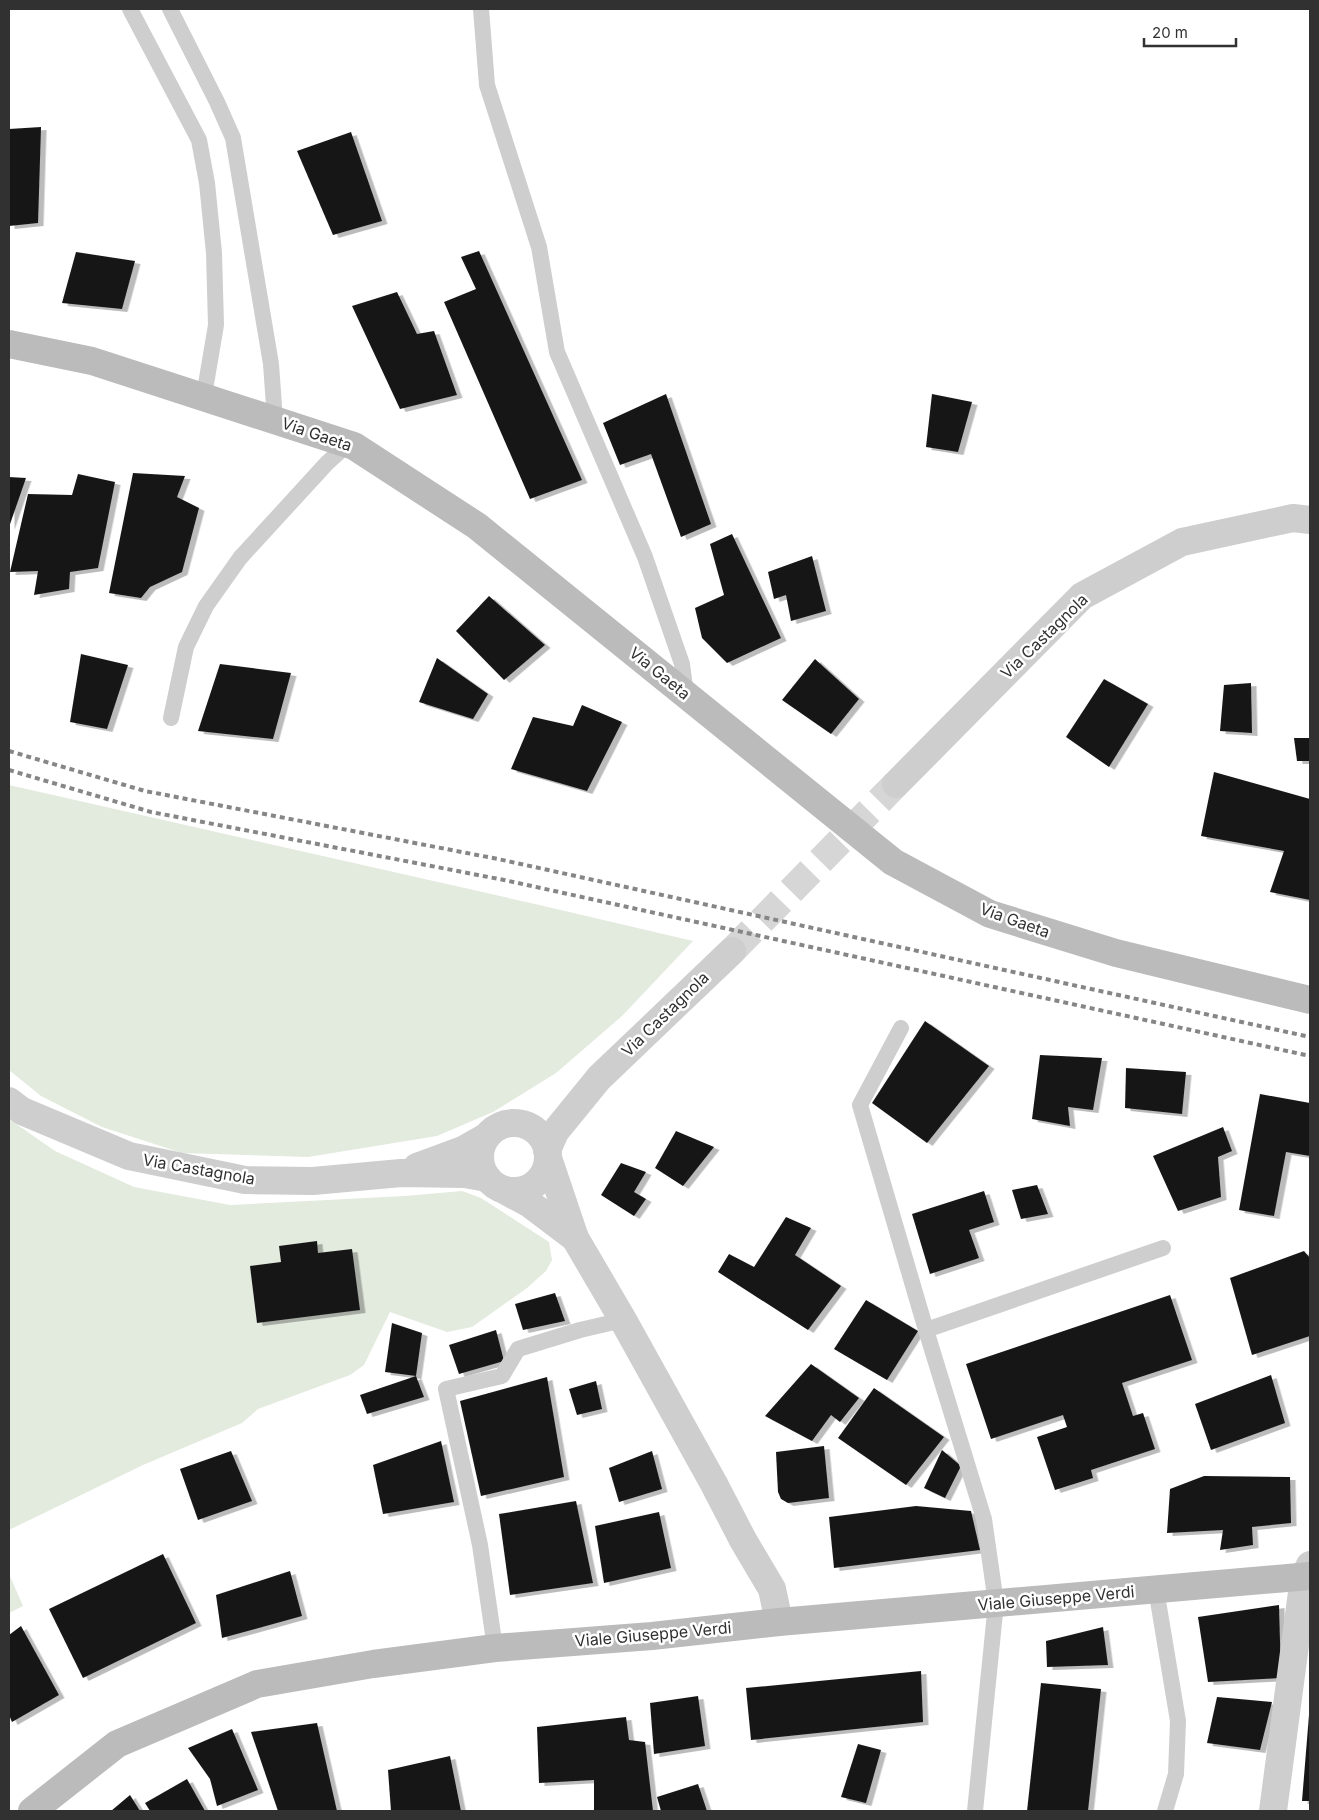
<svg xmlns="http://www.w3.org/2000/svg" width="1319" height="1820" font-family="Inter,sans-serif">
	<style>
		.green { fill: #e3eade }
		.building { fill: #181818; filter: url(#shadow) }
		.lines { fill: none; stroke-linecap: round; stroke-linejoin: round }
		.street-tunnel { stroke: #d6d6d6; stroke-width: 28; stroke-dasharray: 28 14; stroke-linecap: butt }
		.lane { stroke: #cecece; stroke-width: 16 }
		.street { stroke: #cecece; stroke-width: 28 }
		.secondary { stroke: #bbb; stroke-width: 28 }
		.rail { stroke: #868686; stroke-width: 4; stroke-dasharray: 5 4; stroke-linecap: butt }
		.labels { text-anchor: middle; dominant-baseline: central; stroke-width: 5; stroke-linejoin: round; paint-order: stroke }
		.street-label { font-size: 16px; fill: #313131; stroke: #fff }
	</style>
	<defs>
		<filter id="shadow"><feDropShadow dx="5.5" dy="3" stdDeviation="0" flood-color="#0004"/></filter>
	</defs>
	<rect width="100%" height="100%" fill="#fff"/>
	<g class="green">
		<path d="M9,785L535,904L693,941L622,1016L556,1073L493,1112L437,1136L308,1157L182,1153L102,1127L41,1096L9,1070Z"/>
		<path d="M9,1119L55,1151L134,1187L230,1205L405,1196L462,1191L481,1198L549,1242L552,1260L546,1271L527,1288L472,1327L447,1332L390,1312L364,1365L350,1375L258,1409L242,1423L143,1465L9,1530Z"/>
		<path d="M9,1574L23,1606L9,1613Z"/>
	</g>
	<g class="building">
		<path d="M41,127L38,223L9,226V129Z"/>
		<path d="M351,132L382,221L333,235L297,151Z"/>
		<path d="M479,251L582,480L530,499L444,302L476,289L461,257Z"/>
		<path d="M76,252L135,261L122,309L62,303Z"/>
		<path d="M397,292L417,334L434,331L457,395L400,409L352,306Z"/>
		<path d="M666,394L711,524L681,537L651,454L620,465L603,423Z"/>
		<path d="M932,394L972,402L958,452L926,447Z"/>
		<path d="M133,473L185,476L177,497L199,508L182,572L150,587L141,598L109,593Z"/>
		<path d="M78,474L115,482L98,568L70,572L69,589L34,595L38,571L10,572L28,494L72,495Z"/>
		<path d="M9,477L26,478L9,527Z"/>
		<path d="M732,534L781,638L727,663L702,638L695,608L724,595L710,544Z"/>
		<path d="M812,556L826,611L791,621L786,595L774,599L768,572Z"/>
		<path d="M489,596L545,645L504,680L456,631Z"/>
		<path d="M81,654L128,665L107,729L70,722Z"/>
		<path d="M437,658L488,694L473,719L419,702Z"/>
		<path d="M815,659L859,699L831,734L782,700Z"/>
		<path d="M220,664L291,673L273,739L198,731Z"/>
		<path d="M1104,679L1148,704L1109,767L1066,737Z"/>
		<path d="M1251,683L1252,733L1220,731L1224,685Z"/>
		<path d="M582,705L622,722L587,791L511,769L533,717L573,726Z"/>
		<path d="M1294,738H1310V761H1297Z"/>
		<path d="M1214,772L1310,799V900L1270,892L1284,851L1201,836Z"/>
		<path d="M925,1021L989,1066L927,1143L872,1103Z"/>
		<path d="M1040,1055L1102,1058L1093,1110L1068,1107L1070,1126L1032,1119Z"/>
		<path d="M1126,1068L1186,1072L1182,1114L1125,1108Z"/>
		<path d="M1260,1094L1310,1103V1156L1286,1152L1274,1216L1239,1210Z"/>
		<path d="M1223,1127L1232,1151L1218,1157L1221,1197L1178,1211L1153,1156Z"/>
		<path d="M676,1131L714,1147L683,1186L655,1168Z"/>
		<path d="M621,1163L646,1172L634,1192L646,1199L634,1216L601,1195Z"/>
		<path d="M1037,1185L1048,1214L1021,1219L1012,1190Z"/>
		<path d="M984,1191L994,1222L969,1230L979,1258L930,1274L912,1214Z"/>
		<path d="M786,1217L811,1228L795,1255L841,1286L808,1330L718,1272L729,1254L754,1267Z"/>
		<path d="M317,1241L318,1253L352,1249L360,1310L257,1323L250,1266L281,1262L279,1246Z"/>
		<path d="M1304,1251L1310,1258V1336L1252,1355L1230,1278Z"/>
		<path d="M555,1293L565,1321L523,1330L515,1304Z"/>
		<path d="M1170,1295L1192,1360L1122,1383L1133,1416L1143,1413L1155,1449L1091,1470L1093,1478L1055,1490L1037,1437L1067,1427L1063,1415L991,1439L966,1364Z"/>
		<path d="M866,1300L918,1331L887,1380L834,1349Z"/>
		<path d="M392,1323L422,1333L416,1376L385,1372Z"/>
		<path d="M496,1330L504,1361L459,1374L449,1345Z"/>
		<path d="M811,1364L859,1398L840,1422L831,1415L812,1441L765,1416Z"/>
		<path d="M1271,1375L1285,1423L1211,1450L1195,1404Z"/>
		<path d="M416,1376L424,1397L367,1414L360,1395Z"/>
		<path d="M547,1377L564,1477L481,1496L460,1401Z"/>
		<path d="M596,1381L602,1409L577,1415L569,1389Z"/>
		<path d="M874,1388L944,1437L906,1485L838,1438Z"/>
		<path d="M441,1441L454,1502L383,1514L373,1465Z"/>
		<path d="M824,1446L829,1498L788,1503L781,1499L778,1492L776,1452Z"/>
		<path d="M942,1450L961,1466L945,1498L924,1488Z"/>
		<path d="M231,1451L252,1501L198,1520L180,1469Z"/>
		<path d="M652,1451L662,1489L619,1502L609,1468Z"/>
		<path d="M1204,1476L1290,1477L1291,1523L1252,1527L1253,1545L1220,1550L1223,1530L1167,1533L1170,1489Z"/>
		<path d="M576,1501L593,1583L510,1595L499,1514Z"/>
		<path d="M916,1506L971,1511L980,1550L834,1568L829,1517Z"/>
		<path d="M659,1512L671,1568L604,1583L595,1526Z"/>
		<path d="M163,1554L196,1623L83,1678L49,1609Z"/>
		<path d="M290,1571L302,1616L222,1638L216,1595Z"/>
		<path d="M1279,1605L1281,1678L1208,1682L1198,1617Z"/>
		<path d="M21,1626L59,1695L12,1722L9,1715V1635Z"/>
		<path d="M1103,1627L1108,1665L1047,1667L1046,1641Z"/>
		<path d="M921,1671L923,1722L751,1740L746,1688Z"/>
		<path d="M1041,1683L1101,1689L1088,1811H1027Z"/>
		<path d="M698,1696L705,1746L654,1754L650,1703Z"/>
		<path d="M1217,1697L1272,1702L1260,1750L1207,1743Z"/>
		<path d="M1309,1715H1310V1801H1302Z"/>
		<path d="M626,1717L629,1740L645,1742L653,1811H594V1780L539,1783L537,1727Z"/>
		<path d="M317,1723L337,1811H278L251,1732Z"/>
		<path d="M232,1729L258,1790L217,1806L210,1779L188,1748Z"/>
		<path d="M858,1744L881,1750L866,1803L841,1797Z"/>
		<path d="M450,1756L461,1811H391L388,1770Z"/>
		<path d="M187,1779L205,1811H150L145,1803Z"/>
		<path d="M698,1784L707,1811H661L657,1797Z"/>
		<path d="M130,1795L140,1811H111Z"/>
	</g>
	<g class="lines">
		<path class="street-tunnel" d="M732,951L896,784"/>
		<g class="lane">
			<path d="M130,9L199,140L207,183L214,253L216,325L204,396"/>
			<path d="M170,9L217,102L233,138L271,364L275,420"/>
			<path d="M481,9L487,85L539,247L557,352L645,557L682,664L686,694"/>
			<path d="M171,718L186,647L206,606L240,558L327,463L348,444"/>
			<path d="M901,1028L860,1105L926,1330L984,1519L996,1603L975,1811"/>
			<path d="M926,1330L1163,1248"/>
			<path d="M1156,1589L1178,1721L1176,1774L1165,1811"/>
			<path d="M495,1648L480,1545L446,1389L502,1376L518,1349L580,1330L623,1320"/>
		</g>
		<g class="street">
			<path d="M896,784L1082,596L1182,542L1293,518L1310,520"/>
			<path d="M9,1101L22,1111L129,1156L245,1180L313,1181L401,1173L465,1174L487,1178"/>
			<circle cx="514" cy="1157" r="34"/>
			<path d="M547,1150L555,1132L599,1078L732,951"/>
			<path d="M548,1158L575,1238L623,1320L714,1484L743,1540L772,1589L779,1622"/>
			<path d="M417,1167L463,1150L486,1137"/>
			<path d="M504,1190L530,1204L575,1238"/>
			<path d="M1273,1811L1304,1577L1310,1565"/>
		</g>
		<g class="secondary">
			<path d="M9,344L92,361L354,446L477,526L893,862L990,914L1116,953L1310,1000"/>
			<path d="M32,1811L117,1744L257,1684L373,1664L495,1648L652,1636L779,1622L1310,1576"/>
		</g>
		<g class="rail">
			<path d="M9,751L145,791L498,859L1310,1037"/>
			<path d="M9,770L151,812L504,880L1310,1056"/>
		</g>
	</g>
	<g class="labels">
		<g class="street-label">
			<text transform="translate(317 434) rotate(19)">Via Gaeta</text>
			<text transform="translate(1044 636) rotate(-44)">Via Castagnola</text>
			<text transform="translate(660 673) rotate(39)">Via Gaeta</text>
			<text transform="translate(1015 920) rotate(20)">Via Gaeta</text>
			<text transform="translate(665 1014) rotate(-44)">Via Castagnola</text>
			<text transform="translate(199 1169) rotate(10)">Via Castagnola</text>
			<text transform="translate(1056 1598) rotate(-5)">Viale Giuseppe Verdi</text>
			<text transform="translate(653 1634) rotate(-5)">Viale Giuseppe Verdi</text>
		</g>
	</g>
	<rect width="1319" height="1820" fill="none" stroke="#313131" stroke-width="20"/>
	<path d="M1144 38v8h92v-8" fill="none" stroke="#313131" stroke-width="2.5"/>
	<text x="1152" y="38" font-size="15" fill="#313131" stroke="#ffffff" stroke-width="4" paint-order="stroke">20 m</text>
</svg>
